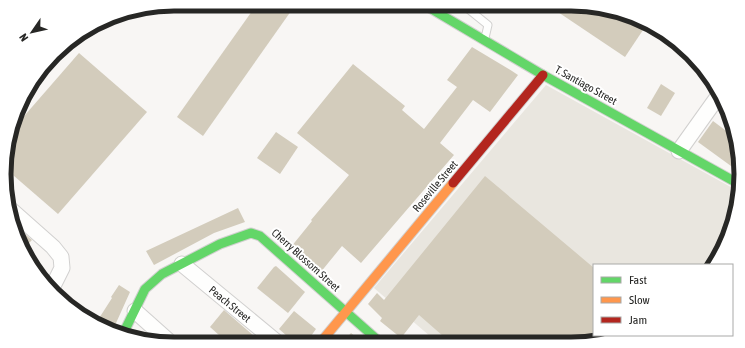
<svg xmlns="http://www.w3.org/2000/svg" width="745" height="348" font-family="'Asap Condensed',sans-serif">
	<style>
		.built { fill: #e9e6df }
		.building { fill: #d3ccbc }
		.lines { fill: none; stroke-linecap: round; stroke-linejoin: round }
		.lane-casing { stroke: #d1d0cf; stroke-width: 9 }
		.street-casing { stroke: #d1d0cf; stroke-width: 17 }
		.fast-casing { stroke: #d1d0cf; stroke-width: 11 }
		.slow-casing { stroke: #d1d0cf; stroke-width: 11 }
		.jam-casing { stroke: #d1d0cf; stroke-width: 11 }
		.lane { stroke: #fefefd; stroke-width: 7 }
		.street { stroke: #fefefd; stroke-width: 15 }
		.fast { stroke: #63d668; stroke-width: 9 }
		.slow { stroke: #ff974d; stroke-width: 9 }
		.jam { stroke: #b3261e; stroke-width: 9 }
		.labels { text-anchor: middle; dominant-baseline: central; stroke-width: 4; stroke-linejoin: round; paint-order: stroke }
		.street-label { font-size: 11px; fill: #272725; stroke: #fff }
		.rim { fill: none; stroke: #272725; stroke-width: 5 }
	</style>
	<rect width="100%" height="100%" fill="#f8f6f4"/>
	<path class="built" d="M546,85L738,191L728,239L713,265H594V335H621L593,343H438L374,288Z"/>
	<g class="building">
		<path d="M257,4H296L203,136L177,117Z"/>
		<path d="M546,4H571L636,17L647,24L625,57Z"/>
		<path d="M472,47L512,71L518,75L490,112L473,100L440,143L454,155L361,263L342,246L320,273L291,247L312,221L311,220L349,175L297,133L353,64L405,106L402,110L424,129L457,87L447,80Z"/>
		<path d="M79,53L147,112L58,214L6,169L7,141L12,130Z"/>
		<path d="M661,84L675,93L661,116L647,108Z"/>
		<path d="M713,121L733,136L740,171L731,166L698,142Z"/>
		<path d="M276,132L298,147L280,174L257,158Z"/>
		<path d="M485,176L594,268V342L451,343L419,315L401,338L380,321L382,318L368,304L377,293L384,300Z"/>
		<path d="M238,208L245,222L214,233L154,265L146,251Z"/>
		<path d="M14,225L32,240L22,250V249Z"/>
		<path d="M276,266L305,292L288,313L257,288L274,267Z"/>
		<path d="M119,285L130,292L112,332L109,331L96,323L112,298L111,297Z"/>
		<path d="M224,310L254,336L248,344H229L210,327Z"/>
		<path d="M294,311L316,329L311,336L308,341V344H296L279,329Z"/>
		<path d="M351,333L363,343H342Z"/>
	</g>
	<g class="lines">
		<g class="lane-casing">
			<path id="lane" d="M462,4L488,25L485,38"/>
		</g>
		<g class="street-casing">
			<g id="street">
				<path d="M679,151L719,95"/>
				<path d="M9,208L53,247L61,257L62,268L51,290"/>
				<path d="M182,264L279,344"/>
				<path d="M135,311L172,344"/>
			</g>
		</g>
		<g class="fast-casing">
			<g id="fast">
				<path d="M423,4L543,75L739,184"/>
				<path d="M123,334L145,289L162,274L220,244L251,233L260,236L381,343"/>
			</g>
		</g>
		<g class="slow-casing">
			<path id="slow" d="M320,343L453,183"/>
		</g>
		<g class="jam-casing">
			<path id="jam" d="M453,183L543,75"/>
		</g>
		<use href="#lane" class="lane"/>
		<use href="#street" class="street"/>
		<use href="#fast" class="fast"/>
		<use href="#slow" class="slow"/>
		<use href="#jam" class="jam"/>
	</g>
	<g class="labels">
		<g class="street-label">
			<text transform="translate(586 85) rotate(29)">T. Santiago Street</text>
			<text transform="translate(435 186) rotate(-50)">Roseville Street</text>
			<text transform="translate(306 260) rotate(42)">Cherry Blossom Street</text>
			<text transform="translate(230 304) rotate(39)">Peach Street</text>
		</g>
	</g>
	<path d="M0 0H745V348H0ZM174 11H571A163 163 0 0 1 734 174V174A163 163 0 0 1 571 337H174A163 163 0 0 1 11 174V174A163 163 0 0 1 174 11Z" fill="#fff" fill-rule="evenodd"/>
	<path class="rim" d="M174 11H571A163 163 0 0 1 734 174V174A163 163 0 0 1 571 337H174A163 163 0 0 1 11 174V174A163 163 0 0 1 174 11Z"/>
	<rect x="593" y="264" width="140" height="72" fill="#ffffff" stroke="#a9a9a8"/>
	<rect x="601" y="277" width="20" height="6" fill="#63d668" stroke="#a9a9a8"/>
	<text x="629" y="284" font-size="12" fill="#272725">Fast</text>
	<rect x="601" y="297" width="20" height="6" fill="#ff974d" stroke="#a9a9a8"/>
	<text x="629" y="304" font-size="12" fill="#272725">Slow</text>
	<rect x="601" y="317" width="20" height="6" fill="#b3261e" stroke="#a9a9a8"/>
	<text x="629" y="324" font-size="12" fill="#272725">Jam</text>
	<g transform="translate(32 32) rotate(236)" stroke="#ffffff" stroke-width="3" paint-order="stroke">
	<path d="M0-3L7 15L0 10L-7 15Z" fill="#272725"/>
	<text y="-6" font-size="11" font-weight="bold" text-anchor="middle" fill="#272725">N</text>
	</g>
</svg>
